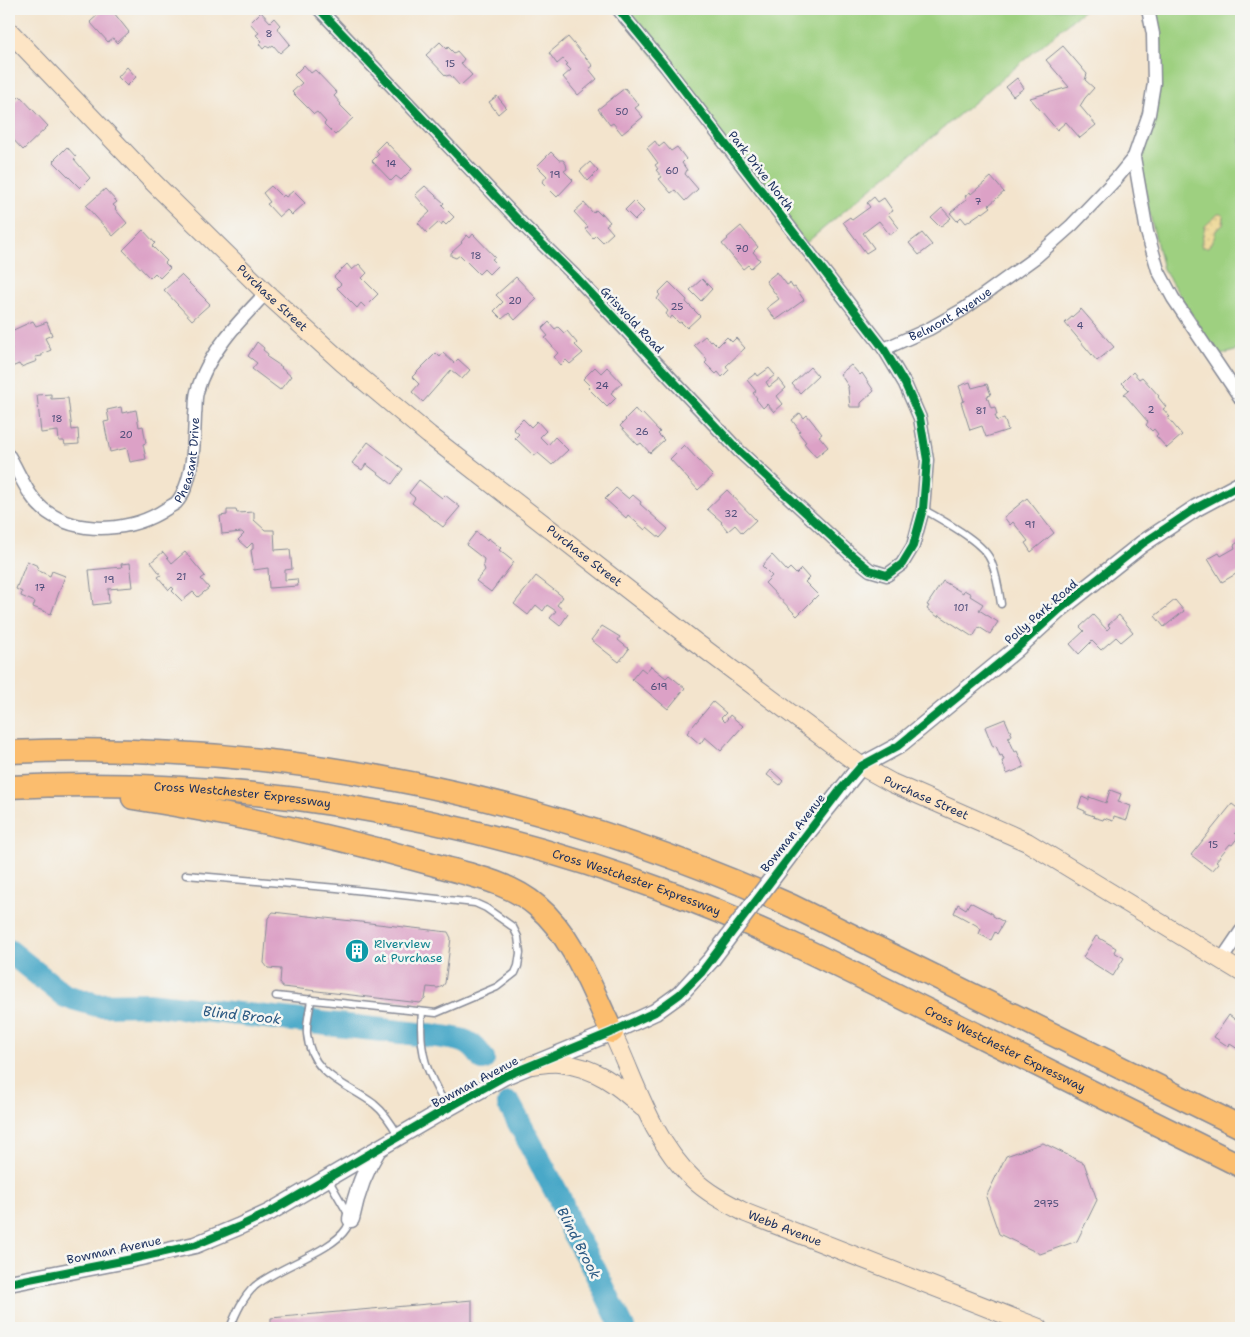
<svg xmlns="http://www.w3.org/2000/svg" width="1250" height="1337" font-family="'Shantell Sans',sans-serif">
	<style>
		.green { fill: #9ed080; stroke: #5c806f }
		.sand { fill: url(#sand-dots); stroke: #84847e }
		.lines { fill: none; stroke-linecap: round; stroke-linejoin: round }
		.river { stroke: #49a8c8; stroke-width: 24 }
		.building { fill: #dca1c6 }
		.service-casing { stroke: #878a96; stroke-width: 9 }
		.minor-casing { stroke: #878a96; stroke-width: 15 }
		.tertiary-casing { stroke: #878a96; stroke-width: 19 }
		.secondary-casing { stroke: #878a96; stroke-width: 20 }
		.motorway-casing { stroke: #878a96; stroke-width: 25 }
		.service { stroke: #fff; stroke-width: 6 }
		.minor { stroke: #fff; stroke-width: 12 }
		.tertiary { stroke: #fff; stroke-width: 16 }
		.secondary { stroke: #fde5c5; stroke-width: 18 }
		.motorway { stroke: #fbbd6e; stroke-width: 22 }
		.tertiary-bridge-casing { stroke: #878a96; stroke-width: 19; stroke-linecap: butt }
		.tertiary-bridge { stroke: #fff; stroke-width: 16 }
		.cycleway-casing { stroke: #f6f6f2; stroke-width: 11 }
		.cycleway { stroke: #00873e; stroke-width: 8 }
		.labels { text-anchor: middle; dominant-baseline: central; stroke-width: 5; stroke-linejoin: round; paint-order: stroke }
		.number-label { font-size: 10px; fill: #4b4c78 }
		.street-label { font-size: 12px; fill: #1b2f5e; stroke: #f6f6f2 }
		.culture-label { font-size: 12px; fill: #0d838f; stroke: #f6f6f2; text-anchor: start }
		.water-label { font-size: 14px; font-style: italic; fill: #2b5983; stroke: #f6f6f2 }
	</style>
	<defs>
		<pattern id="sand-dots" width="8" height="8" patternUnits="userSpaceOnUse" patternTransform="scale(1.25)"><rect width="8" height="8" fill="#eeda9e"/><path d="M2 2h.1M6 6h.1" fill="none" stroke="#ccbb8a" stroke-width="1.8" stroke-linecap="round"/></pattern>
	</defs>
	<rect width="100%" height="100%" fill="#f6f6f2"/>
	<filter id="ink" filterUnits="userSpaceOnUse"><feTurbulence type="fractalNoise" baseFrequency=".02" numOctaves="2"/><feDisplacementMap in="SourceGraphic" scale="10" xChannelSelector="R" yChannelSelector="G"/><feConvolveMatrix kernelMatrix="1 2 1 2 8 2 1 2 1" color-interpolation-filters="sRGB"/></filter>
	<filter id="wash" filterUnits="userSpaceOnUse"><feTurbulence type="fractalNoise" baseFrequency=".0096" numOctaves="4" result="noise"/><feDisplacementMap in="SourceGraphic" scale="20" xChannelSelector="R" yChannelSelector="G"/><feGaussianBlur stdDeviation="1.12" result="paint"/><feColorMatrix in="noise" values="0 0 0 0 0 0 0 0 0 0 0 0 0 0 0 0 0 1.4 0 .05"/><feComposite in="paint" operator="in"/></filter>
	<g filter="url(#wash)">
		<rect width="100%" height="100%" fill="#f3e4cd"/>
		<g class="green">
			<path d="M615,9H1085L806,243Z"/>
			<path d="M1153,9H1241V349L1218,356L1163,269L1148,207L1140,158L1157,95Z"/>
		</g>
		<path class="sand" d="M1218,214H1221L1224,217L1223,225L1216,230L1214,238L1208,247H1202L1201,244L1205,226Z"/>
		<g class="lines">
			<g class="river">
				<path d="M9,951L65,996L97,1005L149,1004L436,1036C459,1040 469,1037 483,1059"/>
				<path d="M509,1104L559,1197L571,1229L594,1269L623,1328"/>
			</g>
		</g>
		<g id="blocks">
			<g class="building">
				<path d="M98,9H118L114,13L129,32L117,43L113,38L108,42L90,22L101,12Z"/>
				<path d="M261,12L270,22L274,18L280,25L277,28L290,44L280,53L273,45L269,48L266,46L263,49L259,44L262,41L256,35L259,33L250,23Z"/>
				<path d="M568,37L593,66L589,69L597,79L578,95L563,77L571,70L566,65L568,64L563,59L557,64L549,53Z"/>
				<path d="M440,42L447,49L448,47L454,53L457,51L464,59L461,63L472,75L460,86L450,75L446,76L426,55Z"/>
				<path d="M1063,46L1087,74L1085,80L1094,88L1085,98L1080,106L1096,125L1080,138L1066,122L1057,130L1030,98L1069,87L1046,60Z"/>
				<path d="M304,65L311,73L315,70L337,93L334,96L341,104L340,105L353,118L335,135L324,124L326,122L317,112L314,114L292,92L302,83L294,75Z"/>
				<path d="M127,67L136,77L127,86L118,77Z"/>
				<path d="M1017,78L1024,88L1013,96L1006,87Z"/>
				<path d="M625,88L639,105L635,108L643,117L622,134L613,123L610,125L598,109Z"/>
				<path d="M20,96L48,126L23,150L9,135V107Z"/>
				<path d="M497,96L506,107L498,114L489,102Z"/>
				<path d="M385,141L412,169L401,180L396,176L391,181L372,161L379,154L376,150Z"/>
				<path d="M655,141L659,147L664,143L671,151L677,147L686,159L682,163L687,170L685,174L698,189L685,201L675,190L671,193L659,179L662,177L656,170L658,169L655,165L658,163L647,148Z"/>
				<path d="M67,147L76,157L74,159L90,178L80,188L53,161Z"/>
				<path d="M551,152L559,160H563L566,164L567,169L564,171L573,180L557,197L542,182L547,176L537,166Z"/>
				<path d="M590,162L598,171L588,181L580,171Z"/>
				<path d="M991,177L1004,192L989,205L991,207L983,213L982,212L966,223L961,217L957,221L950,213L967,199L965,196L970,192L971,194Z"/>
				<path d="M271,186L282,197L284,195L286,197L293,191L305,203L292,215L287,210L279,217L267,204L270,202L263,193Z"/>
				<path d="M425,186L444,203L442,205L454,217L446,225L443,222L441,225L439,222L427,233L418,223L430,212L415,195Z"/>
				<path d="M105,189L117,202L113,205L116,208L115,209L127,223L113,236L86,206Z"/>
				<path d="M874,197L878,202L884,198L893,211L888,214L899,228L890,235L879,221L863,233L874,248L866,253L843,222L850,217L852,220L870,207L867,203Z"/>
				<path d="M634,201L644,211L635,220L625,210Z"/>
				<path d="M584,203L593,213L596,210L601,215L602,213L610,222L606,225L613,233L603,242L596,235L593,238L585,229L588,227L574,212Z"/>
				<path d="M942,208L951,218L940,227L931,218Z"/>
				<path d="M741,226L758,247L753,252L760,260L751,268L748,265L743,269L722,244L728,239L727,238Z"/>
				<path d="M143,230L155,243L152,246L167,261L165,263L170,268L160,278L155,273L150,278L123,250Z"/>
				<path d="M922,233L932,245L919,255L909,243Z"/>
				<path d="M473,234L495,257L492,259L498,265L489,274L484,269L479,274L460,255L456,258L451,256V253L462,243L461,242L467,235L470,238Z"/>
				<path d="M347,264L352,270L359,264L367,273L362,278L378,294L365,307L361,303L357,308L337,288L341,284L334,277Z"/>
				<path d="M777,272L787,285L790,283L793,288L795,287L804,300L776,320L767,308L779,299L766,281Z"/>
				<path d="M181,275L210,304L192,320L164,290Z"/>
				<path d="M516,277L537,299L515,320L509,313L502,319L494,311L503,302L496,295Z"/>
				<path d="M702,279L712,289L701,301L690,290Z"/>
				<path d="M669,282L687,300L686,302L700,316L687,328L681,322L679,323L672,316L670,319L666,314L668,311L657,299L660,295L658,293Z"/>
				<path d="M1081,309L1114,347L1097,361L1065,323Z"/>
				<path d="M33,321L36,326L47,322L52,335L45,338L51,350L42,354V356L35,357L37,361L21,367L19,364L9,368V350L12,349L9,341V332Z"/>
				<path d="M549,322L555,329L558,327L564,333L567,331L577,343L575,345L583,353L570,364L566,360L561,365L554,357L558,353L545,338L548,336L542,329Z"/>
				<path d="M705,336L710,342L712,340L718,346L727,337L732,342L736,338L745,348L726,366L729,370L722,377L718,372L716,374L705,363L707,361L706,358L694,345Z"/>
				<path d="M257,342L264,348L263,350L268,354L267,357L282,367L281,368L291,376L280,390L252,369L257,363L248,356Z"/>
				<path d="M436,353L440,357L443,353L454,363L458,359L470,370L462,379L451,370L423,402L412,392L419,384L412,377Z"/>
				<path d="M851,365L860,375L862,373L874,391L861,403V407H850L848,387H849L840,374Z"/>
				<path d="M595,367L601,373L607,367L622,383L611,393L616,398L607,407L588,388L590,386L583,379Z"/>
				<path d="M810,367L818,376L800,393L792,384Z"/>
				<path d="M769,368L775,375L766,382L769,387L779,379L786,388L777,396L783,404L774,412L767,404L763,408L756,399L757,398L753,393L756,391L747,380L756,373L758,376Z"/>
				<path d="M1133,372L1139,379L1142,377L1159,396L1158,397L1166,407L1163,409L1170,417L1168,418L1182,435L1167,448L1156,436L1158,434L1154,429L1152,431L1146,425L1148,422L1124,394L1129,390L1122,383Z"/>
				<path d="M970,382L972,388L987,384L991,395L987,396L991,408L995,407L997,415H995L997,421L1004,418L1008,430L986,437L982,426L970,430L961,402L964,401L959,386Z"/>
				<path d="M51,394V399L68,398L72,430L78,429L79,444L65,445L64,441H59L58,431L41,433L37,395Z"/>
				<path d="M121,407L122,413L136,410L139,427L143,426L146,443L143,444L146,459L130,462L127,448L110,452L104,422L109,421L107,410Z"/>
				<path d="M635,409L640,415L642,413L660,432L658,434L664,440L650,453L641,443L638,445L620,426L626,420L625,419Z"/>
				<path d="M800,413L804,418L807,415L822,434L819,436L828,447L816,457L804,443L806,442L798,432L800,431L792,420Z"/>
				<path d="M523,419L531,427L537,421L546,431L540,437L548,445L555,437L568,450L552,465L538,453L534,456L515,438L519,434L513,429Z"/>
				<path d="M368,442L403,469L392,484L366,464L362,470L352,463Z"/>
				<path d="M684,445L713,476L698,490L670,459Z"/>
				<path d="M419,480L442,498L445,495L460,507L443,527L412,503L415,498L409,493Z"/>
				<path d="M616,488L629,499L633,495L641,502L640,504L668,529L660,538L647,527L645,530L628,515L626,518L605,499Z"/>
				<path d="M727,490L756,520L742,533L735,525L728,531L721,523L722,522L707,509Z"/>
				<path d="M1027,498L1054,533L1031,552L1025,543L1028,541L1013,522L1010,525L1004,517Z"/>
				<path d="M227,510H236L237,513L254,512V520L265,530H274L275,550L290,549L292,569L285,570V580L297,579L298,586L269,588L268,568L254,570L251,550L253,549V544L252,543L247,548L238,540L244,534L242,532L222,534L220,516L227,515Z"/>
				<path d="M476,532L487,540L488,538L501,548L499,550L514,562L491,592L476,581L485,570L483,565L484,559L466,545Z"/>
				<path d="M1241,540V571L1222,582L1208,559L1219,553L1221,556L1235,548L1234,545Z"/>
				<path d="M163,552L172,563L185,552L205,576L201,579L209,588L198,597L193,592L182,601L172,591L174,589L172,587L169,590L158,577L161,575L151,562Z"/>
				<path d="M772,555L787,571L790,568L796,574L801,569L809,578L805,582L818,595L797,616L765,583L772,576L762,566Z"/>
				<path d="M27,561L38,566L37,570L50,576L52,571L65,576L51,614L33,607L35,602L21,596L22,592L16,589Z"/>
				<path d="M130,563L133,587L108,589L109,603L93,605L89,570L122,567L121,564Z"/>
				<path d="M536,576L563,597L557,605L568,614L560,626L550,618L556,611L547,605L543,611L536,605L528,615L514,604Z"/>
				<path d="M943,581L963,593L964,590L971,594L970,596L983,604L979,610L998,622L990,634L979,627L973,637L939,615L938,617L927,609L929,606L927,605Z"/>
				<path d="M1175,600L1184,611L1164,627L1155,616Z"/>
				<path d="M1093,615L1107,630L1110,627L1108,625L1119,615L1133,632L1121,642L1116,637L1101,650L1092,641L1079,654L1070,644L1084,631L1080,627Z"/>
				<path d="M602,626L620,637L618,640L629,649L619,662L591,640Z"/>
				<path d="M651,666L666,678L669,675L685,688L668,709L632,679L641,668L646,672Z"/>
				<path d="M713,702L726,713L721,718L725,722L730,715L743,726L721,751L705,737L700,744L687,733Z"/>
				<path d="M1005,719L1012,735L1008,737L1015,752L1017,751L1024,767L1007,774L1002,761L1004,760L1002,755L1000,756L996,746L993,747L985,727Z"/>
				<path d="M771,770L783,781L780,785L767,775Z"/>
				<path d="M1110,790L1121,794L1118,802L1131,806L1127,820L1114,816L1113,821L1104,818L1103,820L1093,817L1094,816L1085,813V811L1078,808L1082,797L1089,800V797L1106,803Z"/>
				<path d="M1232,804L1241,811V828L1235,833L1239,836L1232,845L1230,844L1216,861L1219,863L1212,871L1191,855Z"/>
				<path d="M970,902L993,914V916L1004,922L997,934L995,932L991,940L979,934L981,929L976,925L954,913L958,904L966,909Z"/>
				<path d="M273,912L448,932L451,938L445,983L443,986L438,988L427,987L425,999L420,1003L283,987L280,983L281,969L268,968L264,963L268,918Z"/>
				<path d="M1096,936L1116,948L1114,952L1124,958L1113,976L1083,957Z"/>
				<path d="M1229,1015L1241,1024L1240,1028L1241,1051L1230,1044L1229,1047L1214,1037Z"/>
				<path d="M1043,1143L1084,1163L1097,1200L1077,1241L1040,1254L999,1234L986,1197L1006,1156Z"/>
				<path d="M472,1300V1328H271V1318Z"/>
			</g>
		</g>
	</g>
	<g filter="url(#ink)">
		<use href="#blocks" fill-opacity="0" stroke="#878a96" stroke-width="1"/>
		<g class="lines">
			<g class="service-casing">
				<g id="service">
					<path d="M923,509C941,520 983,541 991,561C997,575 999,589 1001,604"/>
					<path d="M186,875L337,888L475,903L486,908L513,927L518,937L520,953L518,966L515,973L497,987L436,1013L276,996"/>
					<path d="M311,999C310,1010 306,1023 307,1034C311,1076 346,1083 374,1104C384,1112 392,1124 398,1135"/>
					<path d="M422,1012C418,1052 427,1073 447,1107"/>
					<path d="M230,1328C236,1313 243,1297 255,1286C278,1267 332,1251 346,1229C348,1226 349,1222 351,1219L328,1179"/>
				</g>
			</g>
			<g class="minor-casing">
				<g id="minor">
					<path d="M319,9L522,224L575,276L739,451L848,552L870,570L887,575L902,564L913,546L923,509L927,460L920,418L905,384L884,349L666,67L618,9"/>
					<path d="M1148,9L1153,34L1154,83L1149,114L1134,157L1147,232L1158,270L1173,298L1241,399"/>
					<path id="s1" d="M884,349L929,329L964,309L1036,257L1072,225L1116,179L1134,157"/>
					<path id="s2" d="M9,456C20,474 29,500 47,512C81,536 133,531 166,509C169,507 173,505 176,503C194,483 194,441 195,415C196,408 195,399 197,392C207,354 239,321 266,293"/>
					<path d="M1222,959L1241,931"/>
				</g>
			</g>
			<g class="tertiary-casing">
				<g id="tertiary">
					<path d="M795,848L861,766L898,746L1015,650L1060,609L1142,544L1196,508L1241,484"/>
					<path d="M351,1219C356,1194 364,1171 378,1149"/>
					<path d="M9,1283L132,1259L195,1245L238,1227L270,1212L439,1113L505,1076L612,1032L655,1012L680,994L711,960"/>
				</g>
			</g>
			<g class="secondary-casing">
				<g id="secondary">
					<path id="s3" d="M9,31L155,184L266,293L343,363L429,435L694,641L861,766L892,783L1027,842L1241,972"/>
					<path id="s4" d="M612,1032C636,1082 651,1139 692,1178C707,1193 727,1203 746,1213L1039,1328"/>
					<path d="M532,1065C541,1064 551,1062 559,1063C595,1067 617,1084 643,1108"/>
				</g>
			</g>
			<g class="motorway-casing">
				<g id="motorway">
					<path d="M9,752C281,740 544,795 792,906L1241,1127"/>
					<path id="s5" d="M9,787C232,776 457,813 666,891C757,924 843,968 929,1011C1033,1063 1137,1114 1241,1166"/>
					<path d="M133,798C234,814 334,836 432,864C468,875 508,881 537,906C573,936 592,990 612,1032"/>
				</g>
			</g>
			<use href="#service" class="service"/>
			<use href="#minor" class="minor"/>
			<use href="#tertiary" class="tertiary"/>
			<use href="#secondary" class="secondary"/>
			<use href="#motorway" class="motorway"/>
			<g class="tertiary-bridge-casing">
				<path id="tertiary-bridge" d="M711,960L795,848"/>
			</g>
			<use href="#tertiary-bridge" class="tertiary-bridge"/>
			<g class="cycleway-casing">
				<g id="cycleway">
					<path d="M319,9L522,224L575,276L739,451L848,552L870,570L887,575L902,564L913,546L923,509L927,460L920,418L905,384L884,349L666,67L618,9"/>
					<path d="M9,1283L132,1259L195,1245L238,1227L270,1212L439,1113L505,1076L612,1032L655,1012L680,994L701,973L841,789L861,766L898,746L1015,650L1060,609L1142,544L1196,508L1241,484"/>
				</g>
			</g>
			<use href="#cycleway" class="cycleway"/>
		</g>
	</g>
	<defs>
		<g id="building-disc" transform="scale(1.25)"><circle r="9.5" fill="#0f9aa8" stroke="#f6f6f2"/><path d="M-4-6H4V6H1V3H-1V6H-4ZM-2.5-4.3h1.7v1.8h-1.7ZM.8-4.3h1.7v1.8H.8ZM-2.5-1h1.7V.8h-1.7ZM.8-1h1.7V.8H.8Z" fill="#fff"/></g>
	</defs>
	<g fill-rule="evenodd">
		<use href="#building-disc" x="357" y="951"/>
	</g>
	<g class="labels">
		<g class="number-label">
			<text x="269" y="33">8</text>
			<text x="450" y="63">15</text>
			<text x="622" y="111">50</text>
			<text x="391" y="163">14</text>
			<text x="672" y="170">60</text>
			<text x="555" y="174">19</text>
			<text x="978" y="201">7</text>
			<text x="742" y="248">70</text>
			<text x="476" y="255">18</text>
			<text x="515" y="300">20</text>
			<text x="677" y="306">25</text>
			<text x="1080" y="325">4</text>
			<text x="602" y="385">24</text>
			<text x="1151" y="409">2</text>
			<text x="981" y="410">81</text>
			<text x="57" y="418">18</text>
			<text x="642" y="431">26</text>
			<text x="126" y="434">20</text>
			<text x="731" y="513">32</text>
			<text x="1030" y="524">91</text>
			<text x="181" y="576">21</text>
			<text x="109" y="579">19</text>
			<text x="40" y="587">17</text>
			<text x="961" y="607">101</text>
			<text x="659" y="686">619</text>
			<text x="1213" y="844">15</text>
			<text x="1046" y="1203">2975</text>
		</g>
		<g class="street-label">
			<text transform="translate(761 171) rotate(52)">Park Drive North</text>
			<text stroke="none"><textPath href="#s3" startOffset="375">Purchase Street</textPath></text>
			<text stroke="none"><textPath href="#s1" startOffset="75">Belmont Avenue</textPath></text>
			<text transform="translate(632 320) rotate(47)">Griswold Road</text>
			<text stroke="none"><textPath href="#s2" startOffset="251">Pheasant Drive</textPath></text>
			<text stroke="none"><textPath href="#s3" startOffset="780">Purchase Street</textPath></text>
			<text transform="translate(1041 612) rotate(-41)">Polly Park Road</text>
			<text stroke="none"><textPath href="#s5" startOffset="234">Cross Westchester Expressway</textPath></text>
			<text stroke="none"><textPath href="#s3" startOffset="1200">Purchase Street</textPath></text>
			<text transform="translate(793 833) rotate(-52)">Bowman Avenue</text>
			<text stroke="none"><textPath href="#s5" startOffset="639">Cross Westchester Expressway</textPath></text>
			<text stroke="none"><textPath href="#s5" startOffset="1044">Cross Westchester Expressway</textPath></text>
			<text transform="translate(475 1082) rotate(-28)">Bowman Avenue</text>
			<text stroke="none"><textPath href="#s4" startOffset="274">Webb Avenue</textPath></text>
			<text transform="translate(114 1250) rotate(-12)">Bowman Avenue</text>
		</g>
		<g class="culture-label">
			<text x="374" y="944">Riverview<tspan x="374" dy="14">at Purchase</tspan></text>
		</g>
		<g class="water-label">
			<text transform="translate(242 1015) rotate(6)">Blind Brook</text>
			<text transform="translate(579 1243) rotate(63)">Blind Brook</text>
		</g>
	</g>
	<rect width="1250" height="1337" fill="none" stroke="#f6f6f2" stroke-width="30"/>
</svg>
